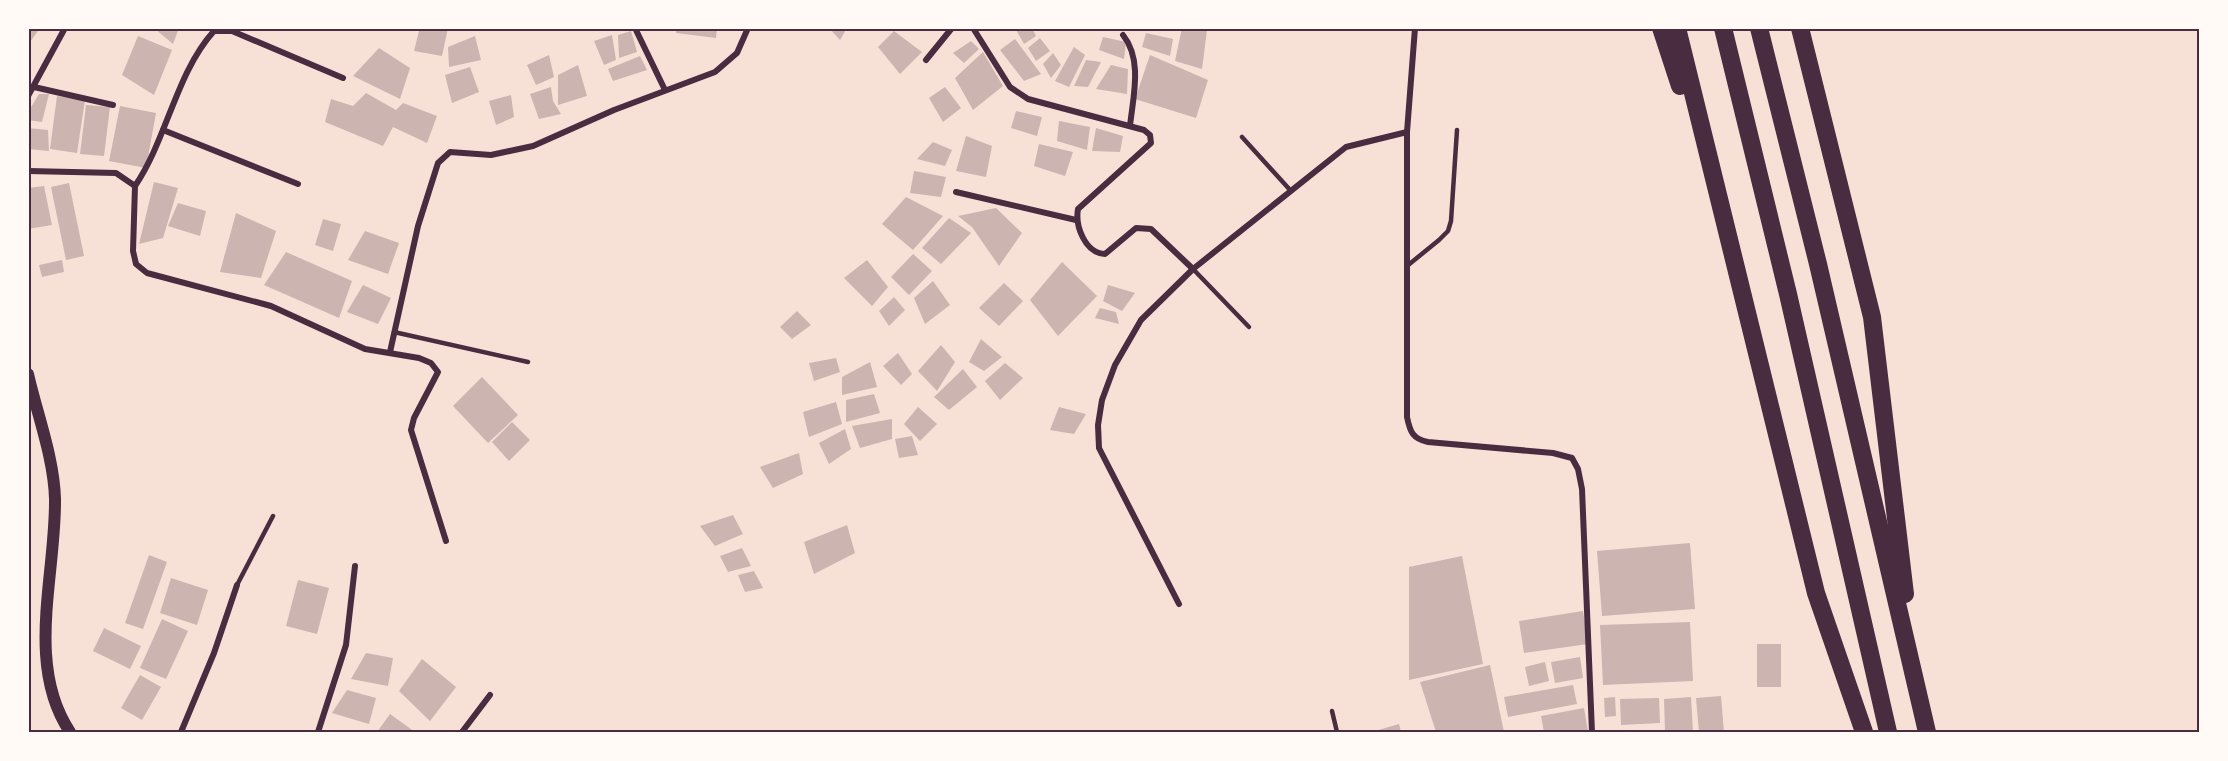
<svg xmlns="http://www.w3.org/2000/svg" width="2228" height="761" font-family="'Alegreya Sans',sans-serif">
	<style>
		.building { fill: #ccb4b1 }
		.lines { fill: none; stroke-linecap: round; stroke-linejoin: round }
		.service { stroke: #4a2c40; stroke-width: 4.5 }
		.minor { stroke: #4a2c40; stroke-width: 6 }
		.secondary { stroke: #4a2c40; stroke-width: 12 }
		.motorway { stroke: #4a2c40; stroke-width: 18 }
		.neatline { fill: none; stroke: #4a2c40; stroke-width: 2 }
	</style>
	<rect width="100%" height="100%" fill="#f7e1d7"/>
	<g class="building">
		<path d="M28,28H40L28,45Z"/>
		<path d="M154,28H179L173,44Z"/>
		<path d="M448,28L442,56L414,51L419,31Z"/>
		<path d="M676,28H717L716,38L676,33Z"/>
		<path d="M829,28H847L840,40Z"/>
		<path d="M1015,28H1032L1036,36L1024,44Z"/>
		<path d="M1182,28L1207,30L1202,69L1175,61Z"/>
		<path d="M631,31L637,52L619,58L618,35Z"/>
		<path d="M894,31L922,52L900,74L878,47Z"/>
		<path d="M1146,33L1173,39L1170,56L1142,47Z"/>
		<path d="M612,35L616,60L604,65L594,41Z"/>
		<path d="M138,36L172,50L154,95L122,75Z"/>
		<path d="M475,36L481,60L449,67L448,47Z"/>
		<path d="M1103,37L1126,42L1124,59L1099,50Z"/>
		<path d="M1040,38L1050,51L1036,61L1028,48Z"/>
		<path d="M1015,39L1041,74L1024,81L1000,50Z"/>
		<path d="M971,41L979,49L964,63L953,53Z"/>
		<path d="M1074,47L1085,55L1069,87L1055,81Z"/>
		<path d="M379,48L410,68L400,99L353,76Z"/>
		<path d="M983,52L1003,86L973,110L955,78Z"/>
		<path d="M1053,53L1061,65L1051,78L1043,64Z"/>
		<path d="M549,55L554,77L536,85L527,65Z"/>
		<path d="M1150,55L1208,80L1196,118L1135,99Z"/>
		<path d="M640,56L647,70L613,81L608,69Z"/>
		<path d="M1086,60L1101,62L1088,87L1074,86Z"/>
		<path d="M578,65L587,96L558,105V75Z"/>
		<path d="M1111,65L1128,69L1127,94L1096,89Z"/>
		<path d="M470,67L479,92L452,103L445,75Z"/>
		<path d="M551,87L553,101L561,114L539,119L530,94Z"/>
		<path d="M945,87L961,108L943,122L929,98Z"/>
		<path d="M366,93L396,110L403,103L437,116L427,143L393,127L383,146L325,122L331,99L353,106Z"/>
		<path d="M39,94H49L42,122L28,120V112Z"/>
		<path d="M511,95L514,117L496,125L489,101Z"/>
		<path d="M57,96L85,100L77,153L50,149Z"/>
		<path d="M86,105L110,107L104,156L80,154Z"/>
		<path d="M120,106L156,113L146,168L109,161Z"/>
		<path d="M1016,111L1042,117L1037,136L1011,128Z"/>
		<path d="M1059,121L1090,127L1087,150L1057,141Z"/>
		<path d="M28,128L48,130L49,151L28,149Z"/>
		<path d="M1096,128L1123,136L1120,152L1092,151Z"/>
		<path d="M966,136L992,146L986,177L956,171Z"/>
		<path d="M933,142L952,150L945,166L917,159Z"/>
		<path d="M1039,144L1073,152L1065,176L1034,166Z"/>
		<path d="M914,171L946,177L941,197L910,193Z"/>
		<path d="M154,182L178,188L163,238L139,244Z"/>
		<path d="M69,183L84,256L66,260L51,187Z"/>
		<path d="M44,186L52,225L28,229V188Z"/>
		<path d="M906,197L943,216L913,250L882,224Z"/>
		<path d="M178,203L206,211L200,236L168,226Z"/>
		<path d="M996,208L1022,233L999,266L972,227L958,216Z"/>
		<path d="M236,213L276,231L261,278L220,272Z"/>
		<path d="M949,218L971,233L941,264L922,248Z"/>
		<path d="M323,219L341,224L333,251L315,245Z"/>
		<path d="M365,231L399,243L388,274L348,260Z"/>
		<path d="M286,252L352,281L339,318L264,285Z"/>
		<path d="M913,254L932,271L909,295L891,277Z"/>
		<path d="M62,260L64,272L42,277L39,265Z"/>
		<path d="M867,260L888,287L872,306L844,278Z"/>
		<path d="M1062,262L1097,296L1058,336L1030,300Z"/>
		<path d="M933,281L950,305L925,324L914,298Z"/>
		<path d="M1004,283L1023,301L999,326L979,308Z"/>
		<path d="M363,285L391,298L378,324L347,312Z"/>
		<path d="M1108,285L1135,293L1122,311L1103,301Z"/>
		<path d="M894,297L905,310L889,326L879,311Z"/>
		<path d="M1100,308L1116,312L1119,324L1095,318Z"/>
		<path d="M797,311L811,325L792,339L780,327Z"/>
		<path d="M981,339L1002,357L984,371L969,362Z"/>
		<path d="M941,345L955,362L937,391L918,371Z"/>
		<path d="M898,353L912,374L901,385L883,366Z"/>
		<path d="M836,358L840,372L814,381L809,363Z"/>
		<path d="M870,362L877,387L842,395V377Z"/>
		<path d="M1005,363L1023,378L1000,400L985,381Z"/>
		<path d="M963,369L977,387L949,410L934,397Z"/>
		<path d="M482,377L518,415L488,443L453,406Z"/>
		<path d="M874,394L880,413L846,422V400Z"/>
		<path d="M836,402L842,424L809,437L803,412Z"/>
		<path d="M918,407L937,424L920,441L904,424Z"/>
		<path d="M1059,407L1086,414L1074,434L1050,430Z"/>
		<path d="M892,419V439L860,448L852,426Z"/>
		<path d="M512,422L530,440L509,461L492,442Z"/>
		<path d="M845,429L851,449L829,464L819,443Z"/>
		<path d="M912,436L918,455L899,458L895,439Z"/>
		<path d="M799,453L803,474L773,488L760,467Z"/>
		<path d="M733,515L743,534L715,546L700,526Z"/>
		<path d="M847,525L855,553L814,574L804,542Z"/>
		<path d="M1690,543L1695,609L1602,616L1597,551Z"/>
		<path d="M742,548L751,566L728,572L720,556Z"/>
		<path d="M149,555L167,562L143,629L125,623Z"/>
		<path d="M1462,556L1483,664L1409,680V567Z"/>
		<path d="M754,571L763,588L745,592L738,575Z"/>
		<path d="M171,578L208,590L197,625L160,613Z"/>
		<path d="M298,580L329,588L317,634L286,626Z"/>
		<path d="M1583,611L1588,644L1524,653L1519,621Z"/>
		<path d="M162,619L188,631L166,679L140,668Z"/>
		<path d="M1690,622L1693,681L1603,685L1600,625Z"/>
		<path d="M104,628L141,646L130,669L93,651Z"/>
		<rect x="1757" y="644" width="24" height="43"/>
		<path d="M366,653L393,658L388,686L351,679Z"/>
		<path d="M1580,657L1583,678L1555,683L1551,662Z"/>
		<path d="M422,659L456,687L430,721L399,691Z"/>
		<path d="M1545,662L1549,681L1529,686L1525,667Z"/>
		<path d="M1490,665L1504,732H1436L1420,682Z"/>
		<path d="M140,675L161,687L142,720L121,708Z"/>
		<path d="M1573,685L1577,704L1508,717L1504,697Z"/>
		<path d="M347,690L376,698L369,724L332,713Z"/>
		<path d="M1721,696L1724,732H1699L1696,698Z"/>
		<path d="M1615,697L1616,716L1605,717L1604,698Z"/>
		<path d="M1691,697L1693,732H1665L1664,699Z"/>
		<path d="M1659,698L1660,723L1621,725L1620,699Z"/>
		<path d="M1584,708L1588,732H1544L1541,716Z"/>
		<path d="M390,714L415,732H377Z"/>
		<path d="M1399,724L1401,732H1376L1375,731Z"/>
		<path d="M1648,730V732H1630V731Z"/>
	</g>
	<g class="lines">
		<g class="service">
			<path d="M1242,137L1291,191"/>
			<path d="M1407,266L1439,240L1448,231L1451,221L1457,130"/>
			<path d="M1193,269L1249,327"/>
			<path d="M394,332L528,362"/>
			<path d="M237,585L273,516"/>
			<path d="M1332,711L1337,732"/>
		</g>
		<g class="minor">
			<path d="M635,28L665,90"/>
			<path d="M973,28L1010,87L1028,99L1144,130L1150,135L1151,143L1078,209C1075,226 1085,253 1105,254L1136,228L1151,229L1193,269"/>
			<path d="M1415,28L1407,132V417C1410,432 1413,439 1428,442L1553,453L1572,458L1578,469L1582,489L1592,732"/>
			<path d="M1123,35C1143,60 1133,97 1130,126"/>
			<path d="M926,60L952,28"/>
			<path d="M34,87L113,105"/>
			<path d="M28,96L65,28"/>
			<path d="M163,130L298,184"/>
			<path d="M28,171L116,173L135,186L133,251L136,264L147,273L271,306L365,349L419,358L431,363L438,372L414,418L411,430L446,541"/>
			<path d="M135,186C167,139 176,73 214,31H232L343,78"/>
			<path d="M956,192L1076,220"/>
			<path d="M390,352L418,226L438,163L450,152L491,155L533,146L614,110L715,72L737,53L748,28"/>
			<path d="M1179,604L1099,448L1098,425L1102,400L1115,365L1141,320L1193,269L1346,147L1407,132"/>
			<path d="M181,732L214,653L237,585"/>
			<path d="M318,732L346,645L355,566"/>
			<path d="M462,732L490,695"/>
		</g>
		<path class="secondary" d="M28,374C37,414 54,458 55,499C56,575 25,665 70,732"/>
		<g class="motorway">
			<path d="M1661,28L1680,86"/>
			<path d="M1677,28L1816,593L1864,732"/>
			<path d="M1723,28L1788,294L1888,732"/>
			<path d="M1759,28L1818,264L1927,732"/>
			<path d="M1800,28L1872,317L1905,594"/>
		</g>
	</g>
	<rect width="2228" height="761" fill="none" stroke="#fffaf5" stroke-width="60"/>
	<rect x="30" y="30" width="2168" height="701" class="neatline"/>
</svg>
